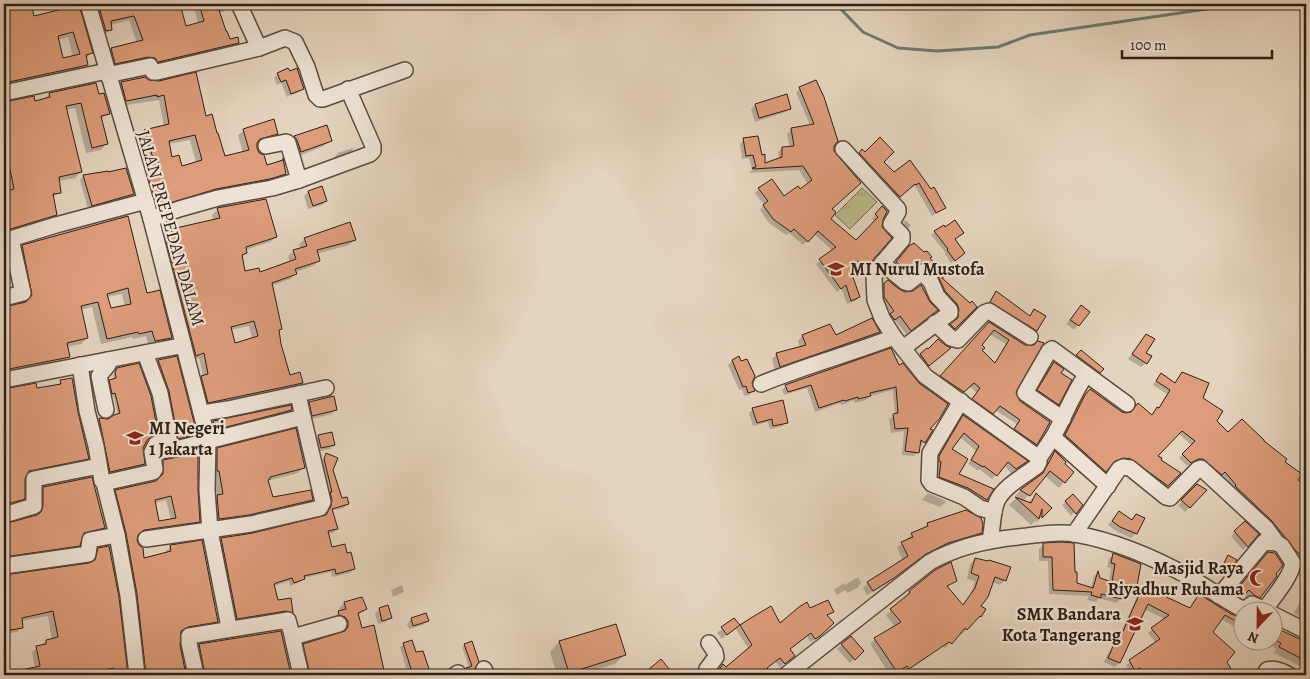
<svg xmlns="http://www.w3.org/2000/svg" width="1310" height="679" font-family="Alegreya,serif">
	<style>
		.park { fill: url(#park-tufts); stroke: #756c51 }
		.shadow { fill: #0003; fill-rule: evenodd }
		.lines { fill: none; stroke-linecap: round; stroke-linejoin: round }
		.stream { stroke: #6c7b72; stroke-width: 3 }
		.building { fill: #dd9c7a; stroke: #2e1f16; fill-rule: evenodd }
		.minor-casing { stroke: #5c4c40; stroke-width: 18 }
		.minor { stroke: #ede2d4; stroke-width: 15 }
		.labels { text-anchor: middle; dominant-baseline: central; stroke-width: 4.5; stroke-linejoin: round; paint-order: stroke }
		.street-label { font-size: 18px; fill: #2e1f16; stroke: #ede2d4 }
		.poi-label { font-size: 18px; font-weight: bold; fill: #2e1f16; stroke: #ede2d4; text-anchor: start }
	</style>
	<defs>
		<pattern id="park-tufts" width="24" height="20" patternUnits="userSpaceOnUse" patternTransform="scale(1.25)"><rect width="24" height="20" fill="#bcba8c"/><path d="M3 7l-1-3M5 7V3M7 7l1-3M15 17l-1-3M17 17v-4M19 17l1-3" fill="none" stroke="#a29f78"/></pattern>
	</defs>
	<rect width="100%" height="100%" fill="#e4d3bd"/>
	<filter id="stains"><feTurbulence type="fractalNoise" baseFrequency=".004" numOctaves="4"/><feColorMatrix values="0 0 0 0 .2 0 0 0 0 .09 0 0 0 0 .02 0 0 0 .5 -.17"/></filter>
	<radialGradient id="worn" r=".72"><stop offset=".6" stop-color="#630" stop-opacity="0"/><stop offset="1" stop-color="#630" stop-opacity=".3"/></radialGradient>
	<path class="park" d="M862,188L877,202L850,229L835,215Z"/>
	<g class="shadow">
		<path d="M4,4H30L33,18L78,7L91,53L85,59L87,65L81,71L4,87ZM68,37L73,57L63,59L58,40Z"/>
		<path d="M90,4H179L185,27L198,23L193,4H228L229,6L224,11L219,13L229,41L238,43L233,48L153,66L110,68L106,54L111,49L137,43L129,20L110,25L111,29L106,34L101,35Z"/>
		<path d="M278,74L303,88L299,92L287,97L281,83L277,85L274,78Z"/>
		<path d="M145,78L205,118L224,158L243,153L238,135L244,130L276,134L271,139L256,143V149L266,167L282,160L285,174L279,179L152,211L144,183L149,178L155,176L151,162L148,163L140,136L145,131L164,127L159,100L121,106L116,88L121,83ZM190,140L196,163L181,167L171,158L168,144Z"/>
		<path d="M800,88L833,145L830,219L856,242L875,222L872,219L882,208V219L871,260L865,271L861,275L853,263L852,264L856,274L852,278L859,297L855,301L847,304L841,288L837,292L816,264L833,251L814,234L803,245L789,233L786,235L769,223L760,210L764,205L755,193L759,189L784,198L799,191L808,184L799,170L749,173L752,170L749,158L742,159L740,144L744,140L763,165L779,159L778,152L782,148H790L787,134L791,130L810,126L796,92Z"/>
		<path d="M49,94L99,96L109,113L100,120L106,144L101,150L86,153L75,108L66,110L81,172L75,178L58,181L60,192L52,198L55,215L50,221L4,234V193L8,192L4,175V103L33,98L34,102L44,99Z"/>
		<path d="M755,105L790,108L786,112L755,122L751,109Z"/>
		<path d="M326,127L330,140L324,146L294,158L288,143L294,137Z"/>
		<path d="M353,148V149L349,154L334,159V158L338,153Z"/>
		<path d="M862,151L882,162L894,174L909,161L944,208L932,216L915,186L911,188L910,187L895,200L856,157Z"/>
		<path d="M83,176L133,194L129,198L88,209L80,180Z"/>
		<path d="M308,192L326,200L322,205L308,209L304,196Z"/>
		<path d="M218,209L276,237L270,242L245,250L246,253L241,258L244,272L259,274L290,263L288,256L294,251L301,249L299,244L305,239L355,240L349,245L316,254L319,261L313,266L295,272V274L290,279L271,286L281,328L278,332L289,376L302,383L296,388L203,407L196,383L203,376L199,358L191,360L159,239L165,234L174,232L177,229L214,221L212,215ZM249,326L252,339L234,344L230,330Z"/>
		<path d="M905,220L911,225L904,233L901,225Z"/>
		<path d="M943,226L954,239L960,256L951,263L945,254L946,253L931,235Z"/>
		<path d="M23,246L146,294L171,338L165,344L149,347L146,336L133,339L132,337L101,344L92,307L80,310L87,338L81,344L66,347L69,357L63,363L4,375V308L25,303L27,298L16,253ZM122,294L125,307L110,310L107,297Z"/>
		<path d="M906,251L928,259L940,279L970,304L975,307L951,332L948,329L955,322L956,314L921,266L912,268L903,275L893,266Z"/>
		<path d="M884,284L932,315L906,334L895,320L890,324L887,319L891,315L881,301L880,288Z"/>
		<path d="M996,292L1029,317L1035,310L1036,330L1031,334L986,306Z"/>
		<path d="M1081,306L1088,312L1074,330L1066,324Z"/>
		<path d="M989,323L1025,346L1014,393L1036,444L1032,448L1011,433L1017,424L995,410L988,417L969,403L977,393L969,386L959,396L938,380ZM989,334L1006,344L994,364L981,350L980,345Z"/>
		<path d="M878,332L873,337L775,371L772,359L777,354L800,348L798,341L802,336L835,337Z"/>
		<path d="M1142,340L1146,363L1141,367L1128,359Z"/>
		<path d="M890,350L928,429L931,431L924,442L920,446L919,445L918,452L914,456L902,455L904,431L891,433L889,419L895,415L893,390L870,396L866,400L855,403L854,400L841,405L840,403L815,412L807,388L784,395L782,390L786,386Z"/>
		<path d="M926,350L945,352L924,369L916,359Z"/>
		<path d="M1081,351L1100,372L1095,376L1073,360Z"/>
		<path d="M176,358L195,434L191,438L174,442L154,365L158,361Z"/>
		<path d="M732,361L750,383L753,391L749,395L744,396L742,389L739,390L728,365Z"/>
		<path d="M1054,363L1060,373L1058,404L1054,408L1034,395L1050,367Z"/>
		<path d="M118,369L157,433L146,440L142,448L143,464L141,467L108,474L96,422L99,419L109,420L118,415L113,395L110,396L107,383L114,380L113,375Z"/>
		<path d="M1182,373L1202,399L1215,422L1228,434L1283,462L1296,481L1300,494L1306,499V571L1302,569L1305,564L1293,554L1221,475L1218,478L1199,462H1193L1187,466L1179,458L1192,446L1178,433L1156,456L1159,460L1179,473L1164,489L1119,461L1111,464L1101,474L1062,439L1083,396L1088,392L1125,415L1151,416L1158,409L1167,394L1153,385L1157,379L1161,375L1174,384Z"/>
		<path d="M61,381L87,458L81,464L24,476L23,498L17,505L4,509V390H36L56,387Z"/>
		<path d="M310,403L336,409L332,414L308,420L306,408Z"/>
		<path d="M753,409L786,422L783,426L770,429L768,422L753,426L749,413Z"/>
		<path d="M291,410L286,414L211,433L209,426L213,422Z"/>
		<path d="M964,417L1026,461L1011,473L1004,465L992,479L979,469L978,471L968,464L976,451L960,437L951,449L957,475L992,489L982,504L935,481L937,466L935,465L936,461L959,421Z"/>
		<path d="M319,436L334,445L330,449L317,452L315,440Z"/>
		<path d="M218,449L304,467L298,473L267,481L272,499L312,500L306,505L213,524L212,502L217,496L214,476L212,455Z"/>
		<path d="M1055,453L1064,482L1059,488L1045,476L1023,501L1028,503L1036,495L1050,508L1036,523V520L1031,525L1009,505L1017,497L1015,496L1020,491L1039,478L1049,458Z"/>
		<path d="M326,455L341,500L348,504L344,508L331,511L337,529L333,533L327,534L331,548L354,569L350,573L332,577L331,572L304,578L300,582L290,586L289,581L274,586L277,602L292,612L288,616L233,622L218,543L221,539L253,534L325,517L328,511L329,505L320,464Z"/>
		<path d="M164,461L199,521L194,526L136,535V541L143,560L166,554V551L171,546L217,621L212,626L180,632L179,645L184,671L180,675H142L111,496L116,491L156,482L159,480V466ZM166,500L171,520L158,522L155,503Z"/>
		<path d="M1197,485L1205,491L1185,512L1178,505Z"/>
		<path d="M44,488L104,527L98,533L81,538L79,545L72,551L4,561V525L37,516L38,494Z"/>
		<path d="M928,493L946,501L945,503L940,507L922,500Z"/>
		<path d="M1066,502L1081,505L1071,516L1062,505Z"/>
		<path d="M1136,515L1143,519L1136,533L1131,538L1116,531L1108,525L1115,517L1131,521Z"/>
		<path d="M1245,523L1257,534L1243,550L1231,536Z"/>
		<path d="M928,524L981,533L976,538L942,548L920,558L888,583L867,595L863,588L868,583L903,561L897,547L908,540L907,539L912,534L923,530Z"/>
		<path d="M1043,545L1074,573L1076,584L1091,588L1094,576L1097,573L1098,579L1109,582L1111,568L1107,567L1109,559L1113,555L1136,585L1132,590L1123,588L1121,598L1116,603L1099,598L1096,602L1087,600L1089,596L1049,594L1048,561H1039V549Z"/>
		<path d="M99,549L117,598L126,675H4V651L11,673L35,668L32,652L46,641L52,640L48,616L21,621L22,627L17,632L4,634V576L91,564L94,554Z"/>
		<path d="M1228,557L1226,571L1221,576L1217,574Z"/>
		<path d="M1264,558L1267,589L1255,601L1249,599L1243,594L1239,598L1234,593Z"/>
		<path d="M975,559L1005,580L1000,585L992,582L979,607L984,610L980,616L961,635L959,633L945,648L943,646L903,673L901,670L894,675H890L870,644L875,639L895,627L886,615L906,598L904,597L909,592L955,580L946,587L962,606L970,595L975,581L967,579L970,564Z"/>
		<path d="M858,577L861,583L857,588L847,593L845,590L837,595L834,590L835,589L844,583L845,585Z"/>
		<path d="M402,585L404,592L393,597L391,590Z"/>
		<path d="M1143,588L1189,609L1199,595L1237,618L1242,619V631L1221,619L1212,632L1233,675H1131L1126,665L1156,643L1148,633L1165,619L1144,609L1119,663L1115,667L1104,662L1109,652L1114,648L1139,592Z"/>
		<path d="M1306,591V620L1294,613Z"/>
		<path d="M362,598L366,609L357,616L362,629L373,626L384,675H305L299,650L304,645L343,633V626L334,617L340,612L339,608L344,603Z"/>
		<path d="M388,607L391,617L386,622L378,624L375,614L379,609Z"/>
		<path d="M770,608L780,624L810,609L832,611L826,616L832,623L815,640L810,642L807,636L788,650L789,660L780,667L775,661L766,669L770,674L769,675H715L723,665L725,668L749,649L735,628L722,639L717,633L734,619L740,627Z"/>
		<path d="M411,619L427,620L423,625L409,629L407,624Z"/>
		<path d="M615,625L624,655L615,664L580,675H557L550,652L559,642Z"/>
		<path d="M1272,627L1306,643V669L1274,653L1276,648L1263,642H1272Z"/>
		<path d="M280,632L290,675H200L194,650L199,645Z"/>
		<path d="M851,638L858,655L850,663L837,649Z"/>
		<path d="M404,644L415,653L424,674L408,675L400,647Z"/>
		<path d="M465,645L473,668L475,675H465L464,672L469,668L462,647Z"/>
	</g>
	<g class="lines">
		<path class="stream" d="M836,4L863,32L898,48L937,51L998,47L1030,35L1241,4"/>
	</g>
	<g class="building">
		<path d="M4,4H31L34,16L79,5L93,53L86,55L88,65L4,83ZM73,32L80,54L63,58L58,36Z"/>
		<path d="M98,4H180L186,26L204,21L199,4H217L226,31H227L230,39L238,37L239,43L158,62L155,58L148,57L115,64L111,48L143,40L134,16L111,21L112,30L106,31Z"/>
		<path d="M288,68L290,71L297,68L304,89L291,94L286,80L281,82L277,73Z"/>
		<path d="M196,72L206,116L212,114L217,133H218L225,156L249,150L243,129L274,119L278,134L260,139L257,143V148L259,153L264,155L267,165L283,160V158L286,174L270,179L216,189L157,207L148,177L161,173L157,158H153L144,130L169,124L164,95L157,97V95L126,101L121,82L145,77L149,80L159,81ZM195,135L202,160L182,166L179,155L172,157L169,141Z"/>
		<path d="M816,80L824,97L838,141L834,146V151L861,183L832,209L836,212L831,219L856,240L878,217L875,214L882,206L887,211L883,220L882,227L892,238L872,261L866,272L858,261L853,264L858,274L851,272L860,297L851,301L846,285L841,289L819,259L836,247L818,231L808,242L794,229L791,232L773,219L763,205L768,201L758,188L772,179L784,196L798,186L800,189L812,180L803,166L753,169L752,168L756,167L753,155L746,156L743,138L758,136L762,155L765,154V163L782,157V147L794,146L791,128L814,124L799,87Z"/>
		<path d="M96,83L99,94L104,93L110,114L101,116L108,144L92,148L81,103L66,106L82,172L59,177L61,193L53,194L57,215L4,231V192L14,189L10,169L4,171V102L34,96L35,101L50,97L49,93Z"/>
		<path d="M787,94L791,109L759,118L755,104Z"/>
		<path d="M327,125L332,141L301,152L297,140L294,136Z"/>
		<path d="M880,137L894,152L884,162L894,172L910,160L931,189L934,187L946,208L936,213L935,211L919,183L916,185L915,184L900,197L859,153L862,149L865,152Z"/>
		<path d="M126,168L134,194L92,206L83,175L108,171V172Z"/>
		<path d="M322,186L327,201L313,206L308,191Z"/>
		<path d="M266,199L277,237L246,247L247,253L242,255L245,271L259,268L260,272L296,259L293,250L307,246L304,238L350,222L356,240L317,250L320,261L295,269L297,274L272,283L282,329L279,330L281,344L290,375L300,372L303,383L208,403L201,376L208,374L204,353L196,356L164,233L177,230L176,228L220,218L217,208ZM254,321L258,336L235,343L231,327Z"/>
		<path d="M128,216L147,293L160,290L172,338L155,341L152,331L139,334L138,332L107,339L98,302L81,306L88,338L67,343L70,357L4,370V307L26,302L32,295L22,245ZM128,288L131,304L111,308L107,294Z"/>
		<path d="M955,220L964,233L955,239L965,253L955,261L947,250L948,249L934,231L944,225L945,227Z"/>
		<path d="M914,243L924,252L927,251L932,257L930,258L945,276L942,278L970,303L972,301L977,307L955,329L950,324L958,318L959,309L957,304L945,291L938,276L925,263L917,264L907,272L896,262L909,246Z"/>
		<path d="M888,280L899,289L905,292L913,291L921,285L930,302L938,310L911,331L900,316L895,320L890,314L894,311L884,297V283Z"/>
		<path d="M996,291L1030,316L1034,309L1046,316L1037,331L990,302Z"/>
		<path d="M1081,305L1090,312L1079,326L1070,320Z"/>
		<path d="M872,318L880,332L780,367L776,353L806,345L802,335L830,324L836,335Z"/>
		<path d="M989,322L1025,345H1034L1038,341L1044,343L1016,392L1020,401L1050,422L1037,445L1014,429L1020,420L1000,406L993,414L972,399L980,388L974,383L964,392L940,376ZM994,330L1009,340L995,363L982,350L985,348L982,345Z"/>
		<path d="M1146,334L1155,339L1146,353L1152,356L1147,364L1132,354Z"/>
		<path d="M938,339L945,345L951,348L929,366L920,354L927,348L928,349Z"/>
		<path d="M891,348L899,365L903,363L919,383L948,404L940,418L930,429L933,430L925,443L921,440L919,453L905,451L908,428L895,429L893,414L898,413L896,387L870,393L871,396L858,399V397L845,401L844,400L819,408L811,385L788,392L785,385Z"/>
		<path d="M1081,350L1104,369L1100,373L1076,355Z"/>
		<path d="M177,356L197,434L178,439L169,391L158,360Z"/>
		<path d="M739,356L741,361L747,359L755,376L752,383L755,391L748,393L746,386L743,387L732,360Z"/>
		<path d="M1054,362L1064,369L1061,373L1072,380L1059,405L1037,390Z"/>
		<path d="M139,363L151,396L158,433L148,439L143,448L145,464L110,472L99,418L108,419L114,415L120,413L115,393L112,394L109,380L116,378L115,372L117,368Z"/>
		<path d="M1182,372L1209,383L1203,398L1223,411L1217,421L1228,432L1242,419L1264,440V441L1287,459L1285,462L1302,474L1298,480L1306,486L1302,494L1306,497V501L1303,506L1306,508V517L1302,524L1306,528V559L1296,551L1272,521L1235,486L1236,485L1225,472L1222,475L1203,459H1198L1191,463L1182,454L1195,441L1182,431L1158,456L1162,458L1161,460L1181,473L1168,486L1131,459L1124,458L1115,461L1106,472L1065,435L1085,395L1090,389L1122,412L1126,413L1131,412L1138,403L1152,415L1157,407L1159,408L1170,390L1156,381L1161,373L1175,383Z"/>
		<path d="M72,378L78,412L89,459L29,471L25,479V499L4,505V465L6,464L4,454V389L36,383L37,388L61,384L60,380Z"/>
		<path d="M334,396L337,410L312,416L309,402Z"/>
		<path d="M783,400L788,423L773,426L772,419L757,423L752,408Z"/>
		<path d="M291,405L292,410L215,430L213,421Z"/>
		<path d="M963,415L1028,461L1016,469L1008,462L997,476L984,466L983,467L971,460L979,446L964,433L952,449L968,459L959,474L994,489L987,500L968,488L939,477L941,462L939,461V456Z"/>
		<path d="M296,428L305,468L270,477V479L268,480L273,497L311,490L313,500L249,515L219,519L217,495L223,494L219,471H217V448Z"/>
		<path d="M332,432L335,445L321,448L318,435Z"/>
		<path d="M1055,451L1066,462L1065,464L1074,472L1065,483L1050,471L1030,496L1020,490L1043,473Z"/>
		<path d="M198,453V490L200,522L144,530L138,535L137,540L139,545L143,548L144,558L171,551L170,545L202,540L218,622L188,627L181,631L180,645L186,675H146L137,594L126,533L115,490L156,481L163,474V460ZM171,496L176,518L159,521L155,500Z"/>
		<path d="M326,453L338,458L333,470L342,498L347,497L349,504L332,509L338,529L328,531L332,547L345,544L347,553L351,552L355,569L336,574L335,569L304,576L305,579L294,583L292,578L276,583L274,584L278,600L291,598L293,613L286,611L237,619L221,538L253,533L326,515L331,506L332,500L330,492H332L324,459Z"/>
		<path d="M92,477L105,528L84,533L80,546L4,557V524L37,515L41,512L43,506V487Z"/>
		<path d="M1197,484L1207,490L1190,508L1181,500Z"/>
		<path d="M1036,493L1052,508L1042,518V509L1039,519L1015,497L1031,503Z"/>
		<path d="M1073,494L1083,505L1076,514L1065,501Z"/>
		<path d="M966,510L981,518L983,524L982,533L948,543L926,554L894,578L873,591L867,582L908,556L901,542L913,537L911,533L928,526L927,523Z"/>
		<path d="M1119,511L1132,520L1136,514L1145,518L1137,534L1120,527L1112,521Z"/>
		<path d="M1245,521L1259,534L1248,547L1234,531Z"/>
		<path d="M1061,542L1074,543L1075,572H1077V583L1093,588L1098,571L1100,578L1112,582L1115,564L1111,563L1113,553L1141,564L1137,586L1126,584L1122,599L1101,594V598L1091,595L1092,592L1053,590L1052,557H1043V543Z"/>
		<path d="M109,546L119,597L128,675H117L114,668L95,672L96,675H13L12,672L40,666L36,646L46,644V640L58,637L53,611L22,618L23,628L4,631V575L89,563L95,560L98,548Z"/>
		<path d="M1268,552L1275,553L1283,565L1276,574L1277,576L1260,598L1254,595L1249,590L1244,595L1238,588Z"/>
		<path d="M1228,555L1237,560L1227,572L1221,569Z"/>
		<path d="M975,558L988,561L989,560L1011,567L1006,581L995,577L988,597L981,606L986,609L981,617L980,616L967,630L965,628L952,644L949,642L909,669L907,666L897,672L874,638L901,622L890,609L910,593L909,591L935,570L951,562L957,581L947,586L963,605L975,588L979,576L971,573Z"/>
		<path d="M1143,586L1190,608L1199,594L1231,614L1242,618V625L1225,615L1213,632L1235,652L1227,662L1231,669L1219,675H1144L1140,668L1135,671L1129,660L1160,639L1151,628L1169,615L1148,604L1120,663L1108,658L1113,646L1116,647Z"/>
		<path d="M362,597L367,609L358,613L362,628L374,625L385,675H310L303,644L345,631L348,627V621L345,617L339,615L338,611L346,609L344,602Z"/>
		<path d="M828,600L834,612L827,615L834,623L820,636L815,639L811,633L790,649L795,656L785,664L780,658L767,668L773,675H715L723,664L726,667L752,645L740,625L754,616L771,606L780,623L799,607L807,602L810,608Z"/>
		<path d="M388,605L392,618L382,621L379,608Z"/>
		<path d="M426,613L429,621L413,626L411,618Z"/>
		<path d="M734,618L740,625L727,635L721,627Z"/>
		<path d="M616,624L626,655L569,673L559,641Z"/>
		<path d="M1272,626L1306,642V661L1279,647L1281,643L1272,639Z"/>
		<path d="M281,631L291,675H205L199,644Z"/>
		<path d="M851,636L864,651L855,660L841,644Z"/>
		<path d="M412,640L416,652L423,651L431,675H396V674L411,669L403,643Z"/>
		<path d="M472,641L479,662L475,668L477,675H467L466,668L472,666L464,644Z"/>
		<path d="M661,659L674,675H642L648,670Z"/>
	</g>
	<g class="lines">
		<g class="minor-casing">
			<g id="minor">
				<path d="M88,4L151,219L208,440L207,490L210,531L228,622V629"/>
				<path d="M239,4L259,48"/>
				<path d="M107,75L150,66L153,72H157L259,48L285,38L295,42L307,67L316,95L320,99H323L405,70"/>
				<path d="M4,93L107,71"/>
				<path d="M266,146L286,142L288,143L299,180"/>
				<path d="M843,149L898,209V212L891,224L902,235V240L879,267L874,277L875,300L882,318L894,337L925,376L1039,458"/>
				<path d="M151,219L179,209L218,198L272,188L299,180L370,154L373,151V146L348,89"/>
				<path d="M4,241L56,225L146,201"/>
				<path d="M882,263L905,282L908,283L922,272L931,282L937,296L950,310V313L903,348"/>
				<path d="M4,298L23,293L11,239"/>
				<path d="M935,323L951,338L958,340L984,313L989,311L1030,337"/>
				<path d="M145,353L160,393L169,439L156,444L153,450"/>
				<path d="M80,365L87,411L96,446L102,481L104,483L153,472L155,469L152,452L180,448L303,417L298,394"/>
				<path d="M1086,375C1072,395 1065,416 1053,437L1108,486"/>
				<path d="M4,380L180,346L183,344"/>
				<path d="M761,384C804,366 850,354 894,337"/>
				<path d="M961,401L930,453L929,480L932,484L964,497L980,508L994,512"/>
				<path d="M106,410L99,376L108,365L107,360"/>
				<path d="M202,413L228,409L326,388"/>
				<path d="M1063,419L1025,393L1049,351L1052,349L1127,404"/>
				<path d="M104,483L117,535L128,596L137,675"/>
				<path d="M4,515L34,506V479L99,466"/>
				<path d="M1074,534L1119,469L1123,467L1130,468L1166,497L1170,498L1198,469L1201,468L1266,528L1277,543L1282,546L1293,563C1291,577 1273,598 1265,609"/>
				<path d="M146,539L251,524L320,508L323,502L303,417"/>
				<path d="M990,540C993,527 992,513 997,501C1004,486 1024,476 1037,466L1039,462V458L1053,437"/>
				<path d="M4,566L88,554L90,540L117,535"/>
				<path d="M1219,596L1264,542L1277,543"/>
				<path d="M1272,614L1306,631"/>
				<path d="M484,669L487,675"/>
				<path d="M196,675L189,643V636L288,620L293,639"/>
				<path d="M301,675L293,640V637L339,624"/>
				<path d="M455,675L458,673"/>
				<path d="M705,675L707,669L716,657L715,652L709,643"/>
				<path d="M786,675L930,562C957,547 988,540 1018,537C1036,535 1057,531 1075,534C1117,541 1157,559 1193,579C1209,589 1225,600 1242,609H1245L1252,604L1269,612"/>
				<path d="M1264,675L1267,670C1274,668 1283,671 1289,675"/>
			</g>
		</g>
		<use href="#minor" class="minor"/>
	</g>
	<defs>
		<g id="school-bare" transform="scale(1.35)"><path d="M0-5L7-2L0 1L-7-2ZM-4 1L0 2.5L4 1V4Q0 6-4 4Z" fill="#8f2418" stroke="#ede2d4" stroke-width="2.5" paint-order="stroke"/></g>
		<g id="mosque-bare" transform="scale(1.35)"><path d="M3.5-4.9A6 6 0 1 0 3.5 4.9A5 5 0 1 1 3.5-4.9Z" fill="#8f2418" stroke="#ede2d4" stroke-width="2.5" paint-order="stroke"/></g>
	</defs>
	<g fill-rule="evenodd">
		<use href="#school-bare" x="836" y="269"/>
		<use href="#school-bare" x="135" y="438"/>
		<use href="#mosque-bare" x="1258" y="578"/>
		<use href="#school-bare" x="1135" y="624"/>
	</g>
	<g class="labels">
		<g class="street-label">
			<text transform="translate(171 228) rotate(74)">JALAN PREPEDAN DALAM</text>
		</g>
		<g class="poi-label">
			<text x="850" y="269">MI Nurul Mustofa</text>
			<text x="149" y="428">MI Negeri<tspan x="149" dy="21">1 Jakarta</tspan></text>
			<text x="1244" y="568" text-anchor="end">Masjid Raya<tspan x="1244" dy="21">Riyadhur Ruhama</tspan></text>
			<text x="1121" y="614" text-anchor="end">SMK Bandara<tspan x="1121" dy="21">Kota Tangerang</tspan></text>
		</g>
	</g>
	<rect width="1310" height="679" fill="none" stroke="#e4d3bd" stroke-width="20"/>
	<rect x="5" y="5" width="1300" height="669" fill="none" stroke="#2e1f16" stroke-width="2.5"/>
	<rect x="10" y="10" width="1290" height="659" fill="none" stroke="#2e1f16"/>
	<g transform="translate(1258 626) rotate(202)"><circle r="24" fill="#ede2d4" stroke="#a19488"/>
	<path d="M0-4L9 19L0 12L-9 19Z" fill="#8f2418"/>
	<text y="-8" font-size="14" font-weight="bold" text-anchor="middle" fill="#2e1f16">N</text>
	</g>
	<path d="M1122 50v8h150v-8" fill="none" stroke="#2e1f16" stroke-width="2.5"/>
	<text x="1130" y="50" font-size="15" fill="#2e1f16" stroke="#ede2d4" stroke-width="4" paint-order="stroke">100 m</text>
	<rect width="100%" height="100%" filter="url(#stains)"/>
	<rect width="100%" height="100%" fill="url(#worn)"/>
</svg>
